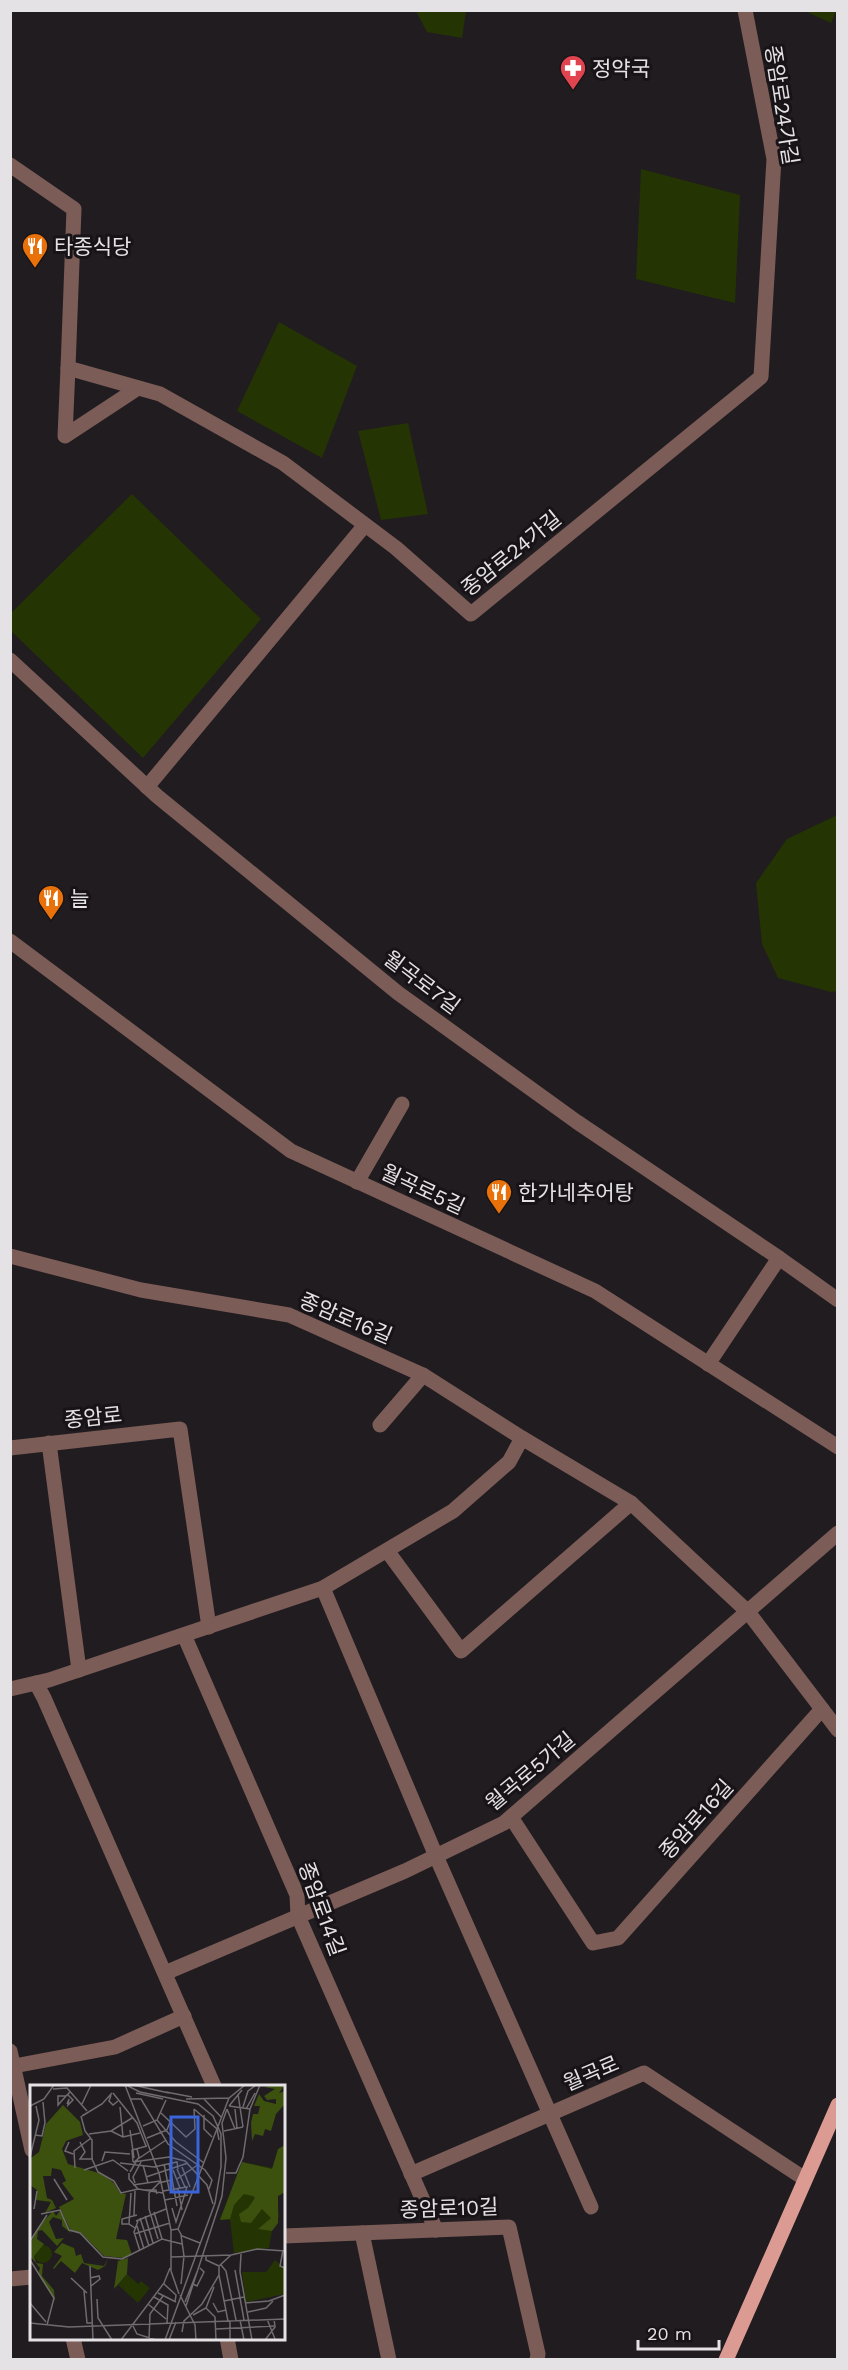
<svg xmlns="http://www.w3.org/2000/svg" width="848" height="2370" font-family="'Work Sans','Noto Sans KR',sans-serif">
	<style>
		.green { fill: #253403 }
		.lines { fill: none; stroke-linecap: round; stroke-linejoin: round }
		.street { stroke: #7b5c57; stroke-width: 15 }
		.primary { stroke: #db9b92; stroke-width: 15 }
		.labels { text-anchor: middle; dominant-baseline: central; stroke-width: 6; stroke-linejoin: round; paint-order: stroke }
		.poi-label { font-size: 21px; fill: #e5e2e5; stroke: #171317; text-anchor: start }
		.street-label { font-size: 21px; fill: #e5e2e5; stroke: #171317 }
		.inset-road { fill: none; stroke: #6f6b6f; stroke-width: 1.5 }
		.view { fill: #3b64da; fill-opacity: 0.15; stroke: #3b64da; stroke-width: 3 }
		.inset-edge { fill: none; stroke: #e5e2e5; stroke-width: 3 }
	</style>
	<rect width="100%" height="100%" fill="#201c20"/>
	<g class="green">
		<path d="M416,11H466L462,38L427,32Z"/>
		<path d="M805,11L836,10V11L831,23Z"/>
		<path d="M641,169L740,195L735,303L636,279Z"/>
		<path d="M279,322L357,366L322,458L237,411Z"/>
		<path d="M408,423L428,514L381,520L358,431Z"/>
		<path d="M132,494L261,619L143,758L10,630L11,613Z"/>
		<path d="M835,816H838V991L831,992L778,978L762,944L756,883L787,839Z"/>
	</g>
	<g class="lines">
		<g class="street">
			<path d="M10,165L74,209L68,368L160,394L283,463L396,548L471,614L761,377L774,159L745,10"/>
			<path d="M68,368L65,436L138,388"/>
			<path d="M10,660L157,796L398,993L577,1122L779,1258L838,1300"/>
			<path d="M147,787L365,525"/>
			<path d="M10,941L291,1151L595,1291L838,1447"/>
			<path d="M357,1182L402,1104"/>
			<path d="M10,1256L141,1290L289,1315L423,1375L522,1438L631,1503L748,1612L838,1730"/>
			<path d="M708,1364L779,1258"/>
			<path d="M380,1425L423,1375"/>
			<path d="M49,1443L79,1670"/>
			<path d="M10,1448L180,1429L209,1627"/>
			<path d="M388,1552L461,1651L631,1503"/>
			<path d="M323,1588L436,1856L591,2207"/>
			<path d="M184,1635L297,1895L298,1916L436,2230"/>
			<path d="M36,1683L44,1698L214,2086"/>
			<path d="M10,1689L49,1680L323,1588L453,1511L509,1462L522,1438"/>
			<path d="M511,1817L593,1943L618,1938L822,1709"/>
			<path d="M165,1973L405,1871L504,1823L838,1533"/>
			<path d="M10,2051L32,2150"/>
			<path d="M14,2066L115,2047L184,2016"/>
			<path d="M411,2174L644,2073L805,2179"/>
			<path d="M362,2233L389,2360"/>
			<path d="M284,2236L509,2227L538,2354L537,2360"/>
			<path d="M10,2279L32,2277"/>
			<path d="M73,2338L78,2360"/>
			<path d="M227,2338L231,2360"/>
		</g>
		<path class="primary" d="M726,2360L838,2105"/>
	</g>
	<defs>
		<g id="pharmacy-pin" transform="scale(1.35)"><path d="M0 17L-7.5 6A9.5 9.5 0 1 1 7.5 6Z" fill="#e0444e" stroke="#171317"/><path d="M-2-6h4v4h4v4h-4v4h-4v-4h-4v-4h4Z" fill="#fff"/></g>
		<g id="restaurant-pin" transform="scale(1.35)"><path d="M0 17L-7.5 6A9.5 9.5 0 1 1 7.5 6Z" fill="#e8710a" stroke="#171317"/><path d="M-5-6h1v4h1v-4h1v4h1v-4h1v5L-1.5 .5V6h-2V.5L-5-1ZM5-6V6H3V1.5H1.5Q1.5-4 5-6Z" fill="#fff"/></g>
	</defs>
	<g fill-rule="evenodd">
		<use href="#pharmacy-pin" x="573" y="68"/>
		<use href="#restaurant-pin" x="35" y="246"/>
		<use href="#restaurant-pin" x="51" y="898"/>
		<use href="#restaurant-pin" x="499" y="1192"/>
	</g>
	<g class="labels">
		<g class="poi-label">
			<text x="592" y="68">정약국</text>
			<text x="54" y="246">타종식당</text>
			<text x="70" y="898">늘</text>
			<text x="518" y="1192">한가네추어탕</text>
		</g>
		<g class="street-label">
			<text transform="translate(782 105) rotate(81)">종암로24가길</text>
			<text transform="translate(511 553) rotate(-39)">종암로24가길</text>
			<text transform="translate(422 982) rotate(37)">월곡로7길</text>
			<text transform="translate(423 1189) rotate(25)">월곡로5길</text>
			<text transform="translate(346 1318) rotate(23)">종암로16길</text>
			<text transform="translate(93 1417) rotate(-6)">종암로</text>
			<text transform="translate(530 1771) rotate(-40)">월곡로5가길</text>
			<text transform="translate(696 1819) rotate(-48)">종암로16길</text>
			<text transform="translate(322 1909) rotate(70)">종암로14길</text>
			<text transform="translate(591 2073) rotate(-23)">월곡로</text>
			<text transform="translate(449 2208) rotate(-2)">종암로10길</text>
		</g>
	</g>
	<g transform="translate(30 2085)">
		<rect width="255" height="255" fill="#201c20"/>
		<path d="M255,61V107L247,112L249,132L243,140L239,163L204,168L200,135L190,134L212,77L243,83L249,64ZM4 169a9 9 0 1 1 18 0a9 9 0 1 1-18 0ZM245,175L255,184V209L216,217L212,187H236ZM97,189L108,199L111,196L120,203L108,218L88,200Z" fill="#253403"/>
		<path d="M255,0L249,8L255,6V19L246,29L241,46L235,44L233,51L225,49L222,56L221,38L223,29H228L230,21H224L229,9L234,16L246,19V14L237,15L234,11L245,4L234,2ZM33,20L50,37L53,50L36,56L32,64L38,79L72,89L84,98L90,108L96,109L86,154L97,155L102,170L93,173L74,171L51,148L41,146L29,122L44,114L32,98L36,96L31,85L22,83L21,91H13L17,113L22,115L26,123L15,128L21,117L6,115L7,105L0,100L1,73L9,67L16,39ZM255,60V107L248,111V138L242,146L228,144L241,133L232,124L221,138L211,137L209,129L218,123L225,113L223,111L214,109L204,120L200,134L190,135L212,77L242,84L248,64ZM23,126L26,131L30,126L41,148L32,141V135L23,132L19,137L26,154L34,153L27,161L12,145L8,146L7,154L14,159L4,171L6,178L13,179L12,191L24,205L25,216L8,189L10,183L0,171L1,157L9,141ZM32,158L44,163L46,171L51,169L54,178L74,181L78,173L75,181L68,185L52,178L45,188L31,176L24,184L31,190L23,183L32,171L24,167ZM98,173L97,189L84,204L88,176Z" fill="#3c510e"/>
		<path class="inset-road" d="M95,0L129,88L141,145V186L149,209M96,0L110,7L168,19L183,31L191,49V82L185,118L135,255M103,0L139,8M23,4L37,3L57,26M136,7L162,12M83,8L107,38L116,61M106,8L133,14M208,9L213,42M81,10L79,16L83,20L88,16M36,11H28V20L36,11L40,7M101,14H111L138,59L175,85L182,95L179,104M156,14L199,13L215,0M174,14L192,33M37,19L39,14L38,20L43,15L38,10M52,19L61,0M0,21L14,14L24,0M199,21L220,24M199,21L212,5M90,22L93,52M213,22L218,6L226,0M164,24L187,44L189,55M197,24L205,44M205,24L207,43M216,24L225,8M131,28L156,52L165,44L164,24M174,30V44L182,52M51,31L55,46L62,55V74L68,87L84,96L91,108L108,104M52,31L72,19L82,8M127,35L146,57L174,78M113,41L127,35L136,15M100,45L104,73M81,46L93,52L110,48M194,46L213,42M59,49L81,46L102,33M5,50L12,51L15,38L13,17M117,53L137,45L140,37M39,57L35,66L43,69M50,57L55,67L50,74H63M0,72L9,35L6,21M72,76L75,67L100,69M105,76L136,55M103,77L139,72L155,76L177,100L183,119M103,77L102,65L117,61M90,78L124,82L147,77L148,84M139,78L147,121M134,79L139,104M113,80L118,98M152,82L160,102M45,83L44,66L61,53M147,84L155,102M54,85L83,75L98,86M143,85L150,103M100,87L109,72L107,64M99,88V94L108,104L133,108M196,88H206L213,72L220,24L230,0M116,92L158,78M24,94L37,115M147,94L169,79M105,98L103,92L111,77M103,100L130,96M148,103L152,125M112,105H126L127,109M133,106L157,102L146,137L142,123M101,108L99,139L105,143M119,108V124L128,154M119,108L129,98L141,95M135,115L158,110M4,124L7,106M124,127L132,154M11,129L30,125L39,145L50,148L73,172L92,174L132,154L152,159M104,130L105,106M115,131L123,158M110,133L119,161M106,136L136,124M108,136L104,147L110,166M99,139H92V134L107,130M107,141L114,164M148,144L152,151L170,158M141,145L148,144L199,13M104,149L140,138M0,156L17,130M253,165L250,181L255,183M211,169L210,187L222,255M176,171V175L189,181L201,170M141,172L201,170L227,164L255,166M0,175L24,213L17,240M191,180L196,186L206,235M60,181L63,255M205,185L214,235M189,190L198,236M41,193L57,208M60,193L69,191L70,194L61,201M134,199L146,210L145,217M151,199L154,171L151,150M163,199L167,201L174,187L170,183M54,206L57,238H62M128,208L146,217M150,210L165,240L166,255M124,212L138,220L137,238M67,214L68,233L82,255M194,216L214,212M155,217L167,187M0,218L16,237M183,218L188,227L196,225M215,218L239,216L255,210M118,219L136,234M156,221L192,111L196,73L192,38L197,24M176,223L185,232L186,255M218,227L236,223L243,216M163,230L176,223L184,202M237,234L245,254M210,235L214,255M200,236V255M0,238L39,242L255,234M103,241L107,249L126,255M186,244L244,241M152,247L154,236L172,219L189,190V181M91,255L134,198L140,183M119,255L120,229L133,211M139,255L146,237M235,255L245,242L244,234"/>
		<path class="view" d="M141,32H168V107H141Z"/>
		<rect width="255" height="255" class="inset-edge"/>
	</g>
	<rect width="848" height="2370" fill="none" stroke="#e5e2e5" stroke-width="24"/>
	<path d="M638 2340v9h81v-9" fill="none" stroke="#e5e2e5" stroke-width="3"/>
	<text x="647" y="2340" font-size="18" fill="#e5e2e5" stroke="#171317" stroke-width="4.5" paint-order="stroke">20 m</text>
</svg>
